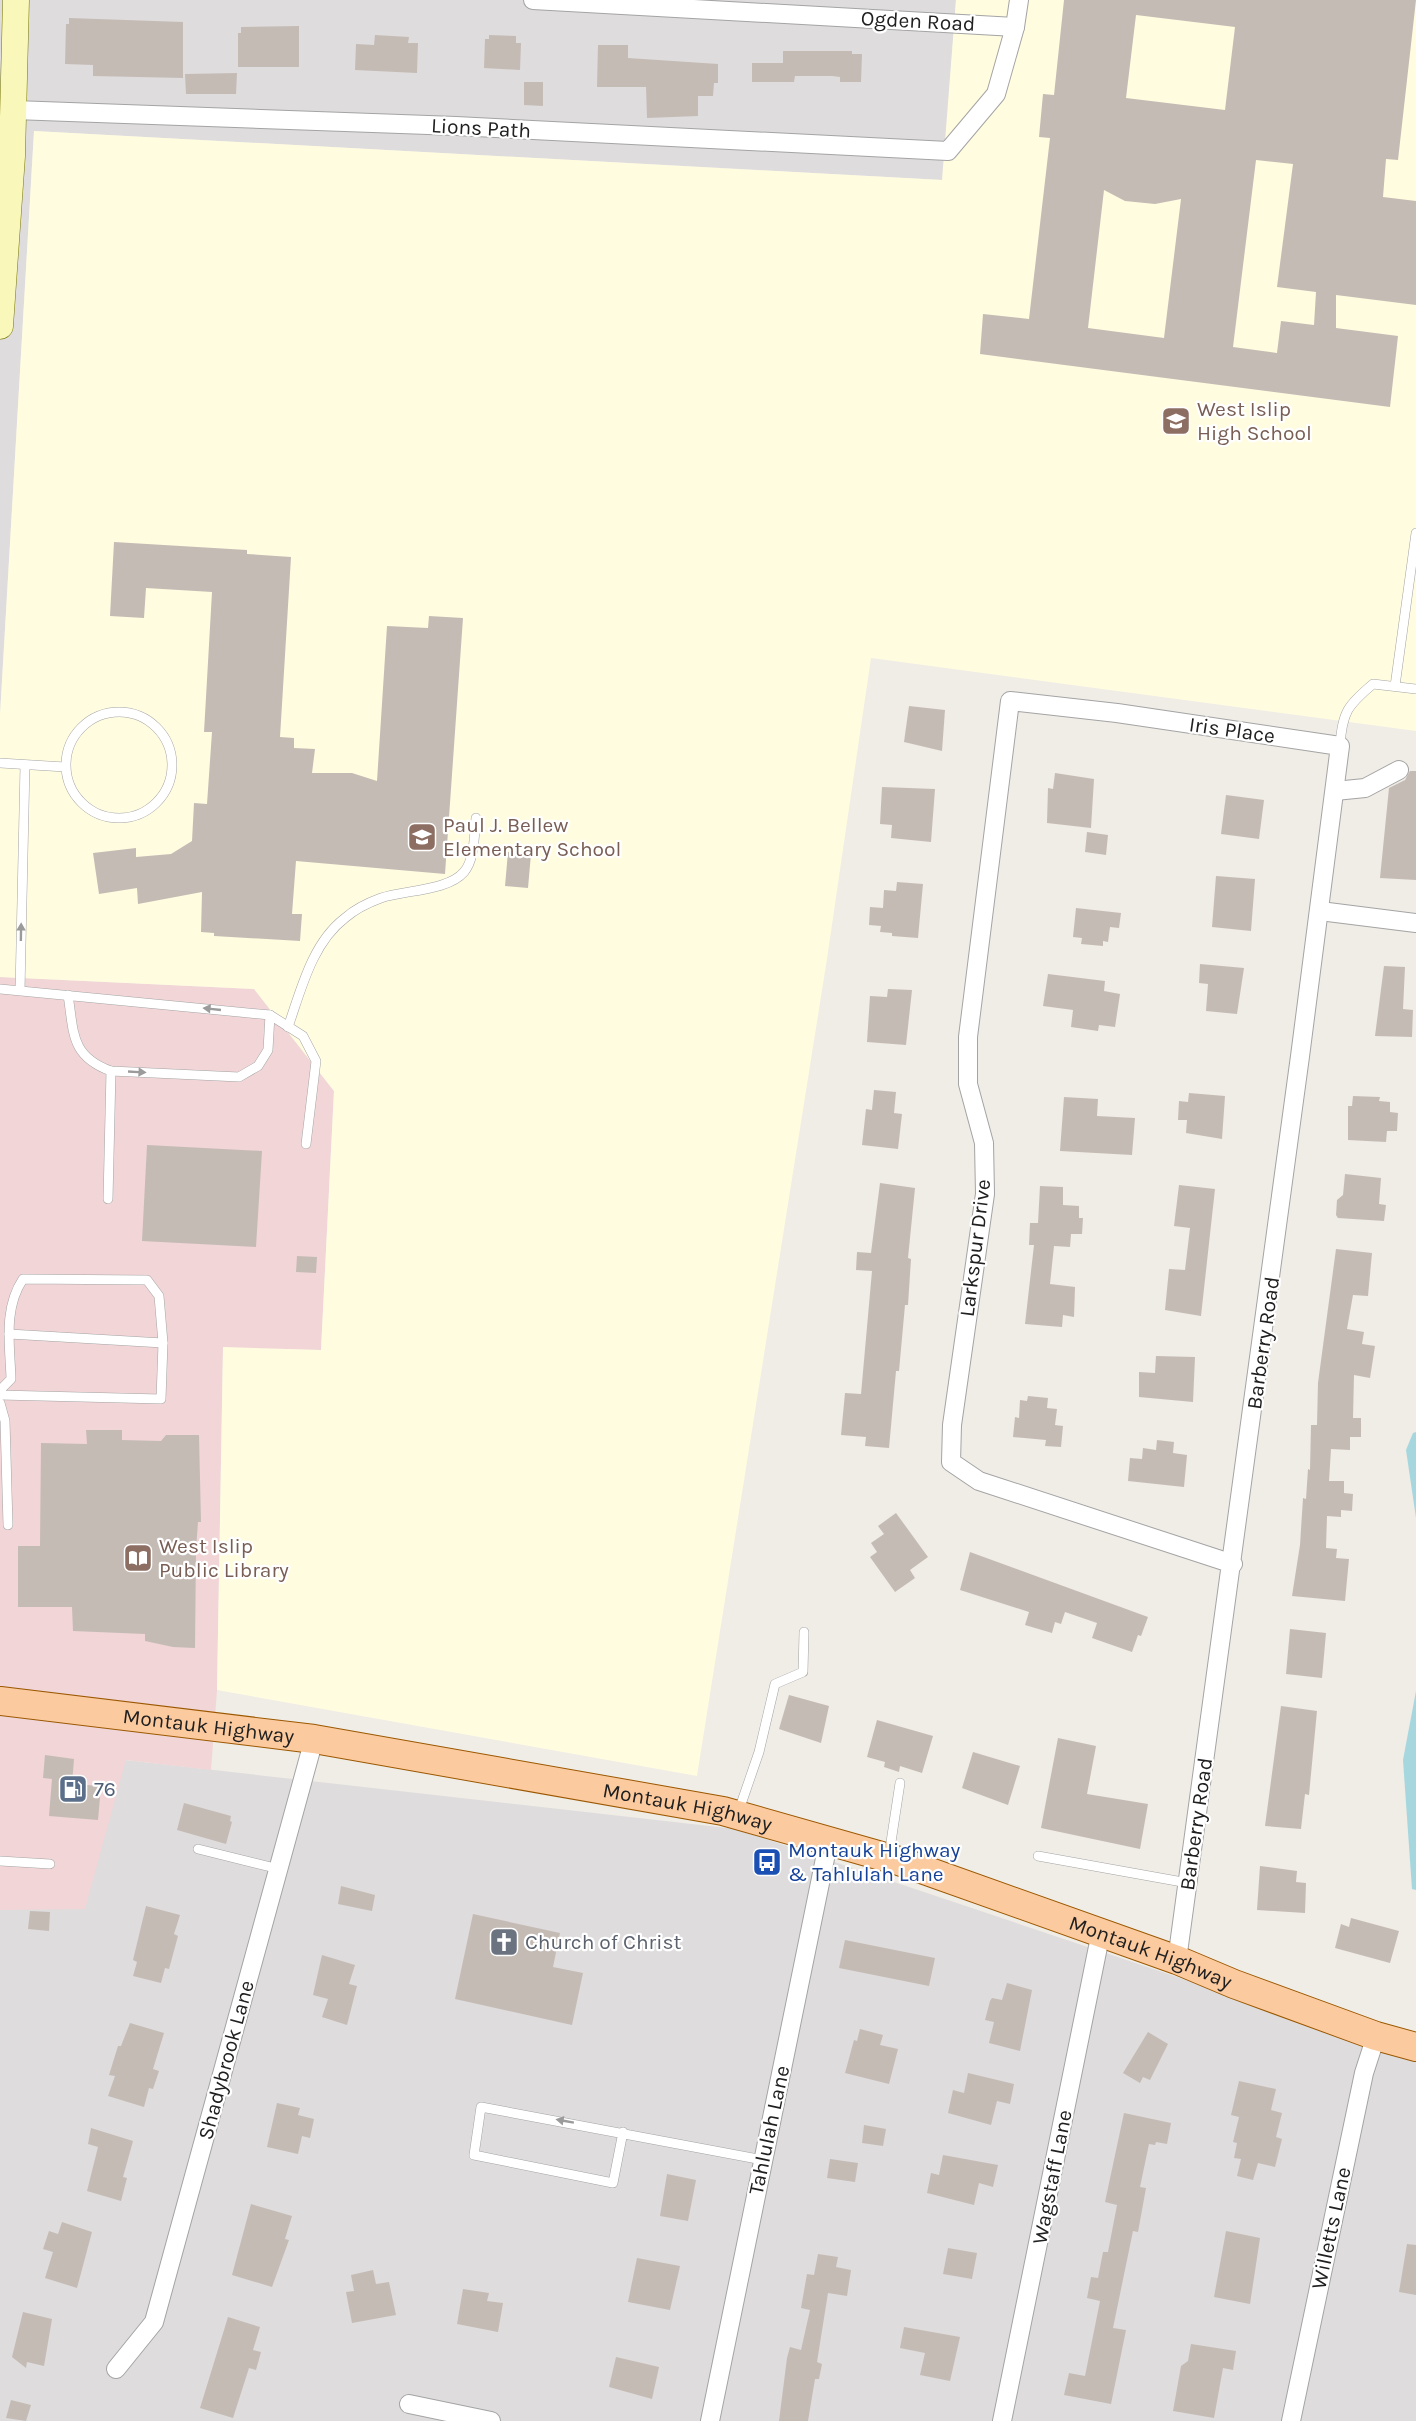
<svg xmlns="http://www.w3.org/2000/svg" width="1416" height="2421" font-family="Karla,sans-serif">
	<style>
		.residential { fill: #dedcdd }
		.commercial { fill: #f1d5d7 }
		.education { fill: #fffce0 }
		.water { fill: #a6d7de }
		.building { fill: #c5bbb5; fill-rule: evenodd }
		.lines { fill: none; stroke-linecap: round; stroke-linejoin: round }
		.lane-casing { stroke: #a4a4a4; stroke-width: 10 }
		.street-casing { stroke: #a4a4a4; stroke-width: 20 }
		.secondary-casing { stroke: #777805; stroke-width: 27 }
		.primary-casing { stroke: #9b5800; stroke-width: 30 }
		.lane { stroke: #fff; stroke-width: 9 }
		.street { stroke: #fff; stroke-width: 18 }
		.secondary { stroke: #faf7ba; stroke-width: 26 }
		.primary { stroke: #fcca9f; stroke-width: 28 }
		.oneway { fill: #9b9b9b }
		.labels { text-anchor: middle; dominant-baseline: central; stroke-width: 4.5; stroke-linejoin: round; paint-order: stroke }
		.street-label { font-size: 21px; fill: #202020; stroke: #fff }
		.education-label { font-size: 21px; fill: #785e54; stroke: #fff; text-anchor: start }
		.service-label { font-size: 21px; fill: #4e5e75; stroke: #fff; text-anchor: start }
		.transit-label { font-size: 21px; fill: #164399; stroke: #fff; text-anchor: start }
		.worship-label { font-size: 21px; fill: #5b616d; stroke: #fff; text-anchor: start }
	</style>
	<rect width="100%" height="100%" fill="#f0ece6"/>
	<g class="residential">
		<path d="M0,0H956L943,180L34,131L0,715Z"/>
		<path d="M0,1746L736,1829L1416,2057V2421H0Z"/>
	</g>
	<path class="commercial" d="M0,977L254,989L334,1091L321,1350L223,1348L217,1690L211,1770L126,1760L85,1909L0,1910Z"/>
	<path class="education" d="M956,0H1416V731L871,658L827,959L697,1776L217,1690L223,1347L321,1350L334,1091L254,989L0,977V715L34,131L942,180Z"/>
	<g class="water">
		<path d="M1416,1432V1518L1406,1450L1413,1433Z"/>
		<path d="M1416,1691V1890L1412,1889L1403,1760Z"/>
	</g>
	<g class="building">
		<path d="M1064,0H1416L1398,160L1386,159L1383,197L1416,201V305L1336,295V328L1398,336L1390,407L980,354L983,314L1029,319L1050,138L1039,137L1043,94L1054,95ZM1136,15L1235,27L1225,110L1126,98ZM1256,160L1293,164L1277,287L1316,292L1314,325L1281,321L1277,353L1233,347ZM1104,190L1125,201L1155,204L1181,199L1164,338L1088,328Z"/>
		<path d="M69,18L183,22V78L93,76V65L65,64L66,24H69Z"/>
		<path d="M299,26V67H238V33H241V27Z"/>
		<path d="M375,35L409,37L408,43H418L417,73L355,70L356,44L374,45Z"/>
		<path d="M489,35L516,36V43H521L520,70L484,68L485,39H489Z"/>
		<path d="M598,45H628V58L718,64V83H714L713,96H698V116L647,118L646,87H597Z"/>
		<path d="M783,51H852V54H862L861,82H840V77L832,76H795L794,82H752V63H783Z"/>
		<path d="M237,73L236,94H186L185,74Z"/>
		<path d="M524,82H543V106L524,105Z"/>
		<path d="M114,542L247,550V554L291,557L280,737L294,738V748L315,749L312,773H352L377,781L387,626L428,628L429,616L463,618L445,874L296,861L292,914H302L300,941L214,936V933L201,932L202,892L138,904L137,888L99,894L93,853L136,848V857L171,854L192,841L194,803L207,804L212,732H204L212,592L146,588L144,618L110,616Z"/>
		<path d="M909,706L945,710L942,751L904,742Z"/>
		<path d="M1410,771H1416V880L1380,878L1389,788L1405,780Z"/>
		<path d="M1055,773L1094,779L1091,828L1047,823L1048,788L1053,789Z"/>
		<path d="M882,787L935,789L931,842L891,838L892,825L880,824Z"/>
		<path d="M1226,795L1264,800L1259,839L1221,834Z"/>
		<path d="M1087,832L1108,835L1106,855L1085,852Z"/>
		<path d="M508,852L531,854L528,888L505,886Z"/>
		<path d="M1216,876L1255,879L1251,931L1212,927Z"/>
		<path d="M897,882L923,884L918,938L892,936V933L880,932L881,926L869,925L870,907L883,908L884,890L896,891Z"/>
		<path d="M1076,908L1121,913L1119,928L1110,927L1108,942L1103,941V946L1081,944L1082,938L1073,937Z"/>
		<path d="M1200,964L1244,968L1237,1014L1206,1011L1208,984L1199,983Z"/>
		<path d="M1384,966L1405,967L1403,1009L1413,1010L1412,1037L1375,1036Z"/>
		<path d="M1048,974L1105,981L1104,991L1120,994L1115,1027L1099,1025L1098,1031L1071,1027L1073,1010L1043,1006Z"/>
		<path d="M888,989L912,990L906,1045L867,1042L870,996L887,997Z"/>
		<path d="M874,1090L896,1092L894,1113L902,1114L898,1149L862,1145L866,1109L872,1110Z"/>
		<path d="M1189,1093L1225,1096L1222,1139L1186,1133L1187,1120H1178L1179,1101L1188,1102Z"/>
		<path d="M1353,1096L1380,1097L1379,1101L1390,1102V1112L1398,1113L1397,1131H1387L1386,1142L1348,1140V1106H1352Z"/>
		<path d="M1064,1097L1098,1099L1097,1116L1135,1118L1132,1155L1060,1151Z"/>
		<path d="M147,1145L262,1151L256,1247L142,1241Z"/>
		<path d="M1345,1174L1381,1178L1379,1204L1386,1205L1384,1221L1338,1218L1336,1215L1337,1200L1343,1195Z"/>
		<path d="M880,1183L915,1188L908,1258L911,1259L908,1305H905L899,1371H896L889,1448L865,1446L866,1437L841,1435L845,1393L861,1394L872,1271L856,1270L857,1252L871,1253Z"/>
		<path d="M1179,1185L1215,1189L1201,1316L1165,1310L1169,1269L1185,1270L1190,1228L1174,1226Z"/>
		<path d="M1040,1186L1063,1187V1205L1079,1206V1218H1083L1082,1234H1071L1070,1247L1054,1246L1050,1284L1075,1287L1074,1317L1063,1315L1062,1327L1025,1324L1034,1245H1029L1030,1223H1038Z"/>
		<path d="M1336,1249L1372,1253L1368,1296L1353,1295L1347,1329L1364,1332L1362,1344L1375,1346L1370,1378L1354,1375L1353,1418H1361V1437H1350V1450L1331,1449L1329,1481H1344V1493L1353,1494L1352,1511L1341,1510V1517L1327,1516L1326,1548L1337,1549L1336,1558L1349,1559L1345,1601L1292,1596L1300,1545L1303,1498L1306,1499L1308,1469L1310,1470L1311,1425H1317L1318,1383Z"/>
		<path d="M297,1256L317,1257L316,1273L296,1272Z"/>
		<path d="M1156,1356L1195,1357L1193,1402L1139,1397V1372L1155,1373Z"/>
		<path d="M1028,1396L1048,1398L1047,1408L1057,1409L1055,1425L1063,1426L1061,1447L1045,1446L1046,1440L1013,1437L1015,1417L1019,1418L1020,1400L1027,1401Z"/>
		<path d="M86,1430H122V1440L161,1441L166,1435H199L201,1522H198L196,1550L195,1648L173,1647L145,1641V1634L73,1631L72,1607H18V1546H40L41,1443L87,1444Z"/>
		<path d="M1157,1440L1174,1442L1173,1453L1187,1455L1184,1487L1128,1481L1130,1458L1142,1459L1143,1448L1156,1450Z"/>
		<path d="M896,1513L928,1557L910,1570L915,1578L895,1592L870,1557L877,1552L871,1543L884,1534L878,1526Z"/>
		<path d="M970,1552L1148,1617L1141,1636L1138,1635L1132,1652L1092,1638L1097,1623L1065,1612L1061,1624L1055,1622L1052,1633L1025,1625L1029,1612L960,1590Z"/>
		<path d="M1290,1629L1326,1633L1322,1678L1286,1674Z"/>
		<path d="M789,1695L829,1706L821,1743L779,1729Z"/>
		<path d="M1281,1706L1317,1711L1309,1795L1305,1794L1301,1829L1265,1826Z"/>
		<path d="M877,1720L933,1736L922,1773L900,1766L899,1772L884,1767L885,1762L867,1757Z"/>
		<path d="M1058,1738L1096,1746L1087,1794L1148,1804L1140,1849L1041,1828Z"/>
		<path d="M973,1752L1020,1766L1008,1805L962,1788Z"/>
		<path d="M45,1755L74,1759L72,1784L101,1786L98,1820L49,1816L52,1779L43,1778Z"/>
		<path d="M184,1803L231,1816L230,1821L232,1822L226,1844L177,1830Z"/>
		<path d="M1260,1866L1297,1871L1296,1882L1306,1883L1305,1913L1257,1910Z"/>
		<path d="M341,1886L375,1895L372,1911L338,1904Z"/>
		<path d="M146,1906L180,1915L174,1934L178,1936L169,1969L165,1968L161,1983L133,1976L137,1962L133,1960Z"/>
		<path d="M30,1911L50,1912L49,1931L28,1929Z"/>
		<path d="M473,1914L560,1933L553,1967L583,1973L572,2025L455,1999Z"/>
		<path d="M1351,1918L1399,1931L1390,1963L1335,1948L1341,1924L1349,1927Z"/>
		<path d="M845,1940L935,1958L929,1986L839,1968Z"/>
		<path d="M322,1955L355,1965L349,1984L357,1986L347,2025L322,2017L328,1999L313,1995Z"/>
		<path d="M1007,1983L1032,1990L1020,2051L989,2043L994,2022L985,2020L990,2001L992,1998L1002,2000Z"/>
		<path d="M130,2023L164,2033L153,2069L159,2071L153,2089L149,2088L144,2107L108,2096L115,2076L109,2075L118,2046H121Z"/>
		<path d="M860,2029L883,2035L880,2045L898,2049L889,2084L845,2073L854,2040L857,2041Z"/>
		<path d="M1148,2032L1168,2044L1150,2080L1143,2077L1140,2083L1123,2073Z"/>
		<path d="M968,2073L1014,2084L1010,2104L997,2101L991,2125L948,2113L953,2090L964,2093Z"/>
		<path d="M1239,2081L1276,2089L1271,2110L1282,2113L1276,2137L1282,2139L1275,2167L1258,2163L1253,2180L1237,2176L1241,2159L1234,2158L1237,2143L1233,2142L1239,2117L1231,2115Z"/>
		<path d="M277,2103L300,2108L298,2115L314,2119L310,2138L302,2136L298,2154L267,2147Z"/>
		<path d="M1124,2113L1171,2123L1167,2144L1156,2142L1155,2145L1149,2144L1140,2187L1146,2188L1138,2232L1133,2231L1113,2328L1126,2330L1111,2404L1064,2395L1069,2373L1085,2376L1100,2301L1087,2298L1091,2277L1098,2278L1103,2252H1108L1117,2205L1105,2202Z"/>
		<path d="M864,2125L886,2129L883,2146L862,2143Z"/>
		<path d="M91,2128L133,2141L123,2177L127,2178L121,2201L87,2191L98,2147L88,2144Z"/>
		<path d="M943,2155L998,2165L993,2187L979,2183L974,2205L927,2193L931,2173L939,2175Z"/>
		<path d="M830,2159L858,2163L855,2182L827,2178Z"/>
		<path d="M667,2174L696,2180L688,2221L660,2216Z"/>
		<path d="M251,2204L292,2216L285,2239L289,2240L272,2287L232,2275Z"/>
		<path d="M62,2222L92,2232L77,2288L45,2278L53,2252L43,2249L49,2231L58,2234Z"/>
		<path d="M1226,2231L1260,2238L1250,2304L1214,2297Z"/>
		<path d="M1407,2244L1416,2245V2295L1399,2292Z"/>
		<path d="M948,2248L977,2253L972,2279L943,2274Z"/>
		<path d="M818,2254L838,2257L836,2267L851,2270L847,2296L828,2293L817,2362L822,2364L819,2379H815L808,2421H779L787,2358L790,2347L801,2350L810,2310L801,2308L807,2274L814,2275Z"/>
		<path d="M637,2258L680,2266L670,2310L628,2302Z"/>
		<path d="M373,2270L376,2284L389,2282L396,2315L352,2323L346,2292L354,2291L351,2275Z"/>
		<path d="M463,2289L489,2293L487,2301L503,2303L498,2332L457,2324Z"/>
		<path d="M23,2312L52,2319L44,2366L27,2362L26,2368L12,2357Z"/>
		<path d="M228,2317L260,2327L253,2350L261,2352L256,2370L249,2368L233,2418L200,2408Z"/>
		<path d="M904,2327L960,2337L950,2381L920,2375L925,2353L900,2348Z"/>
		<path d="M1191,2344L1236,2351L1233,2370L1223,2368L1214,2418L1173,2411L1181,2366L1188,2361Z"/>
		<path d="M616,2357L659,2367L652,2399L609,2387Z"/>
		<path d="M11,2400L31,2405L26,2421L6,2418Z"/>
	</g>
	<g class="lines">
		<g class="lane-casing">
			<g id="lane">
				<path d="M1395,686L1416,533"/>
				<circle cx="119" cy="765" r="53"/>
				<path d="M1340,746C1342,712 1348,705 1373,684L1416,689"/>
				<path d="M0,763L65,767"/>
				<path d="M0,989L270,1015L303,1036L316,1061L306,1144"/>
				<path d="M20,990L25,765"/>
				<path d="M68,995C74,1032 70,1056 111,1071L239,1077L258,1066L268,1050L270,1015"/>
				<path d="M288,1027C301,990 312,943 345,918C354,910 370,902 381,898C404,890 448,891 464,872C475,859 474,835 476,818"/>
				<path d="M108,1199L111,1071"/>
				<path d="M9,1334L163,1343"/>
				<path d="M0,1390L11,1379C10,1345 3,1309 23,1279L147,1280L159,1296L163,1343L161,1399L0,1395"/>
				<path d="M0,1403L5,1421L8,1525"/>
				<path d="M738,1813L759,1752L775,1684L803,1672L804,1632"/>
				<path d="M198,1849L279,1869"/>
				<path d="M889,1855L900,1783"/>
				<path d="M1038,1856L1188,1883"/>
				<path d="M0,1861L50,1864"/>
				<path d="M623,2132L613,2183L474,2155L481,2107L763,2160"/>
			</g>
		</g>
		<g class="street-casing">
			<g id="street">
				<path d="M533,0L1015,27"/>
				<path d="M14,110L456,126L948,151L996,94L1015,27L1019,0"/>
				<path d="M1335,791L1365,788L1399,770"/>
				<path d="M1320,911L1416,923"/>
				<path d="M1177,1960C1233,1555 1289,1151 1340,746L1117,713L1010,701L968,1037V1084L984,1143L985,1194L952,1425L951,1462L979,1481L1233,1564"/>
				<path d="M116,2369L154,2322L314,1739"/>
				<path d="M409,2404L491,2421"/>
				<path d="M710,2421L829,1839"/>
				<path d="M1002,2421L1101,1932"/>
				<path d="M1291,2421L1364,2073L1376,2036"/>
			</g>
		</g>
		<g class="secondary-casing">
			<path id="secondary" d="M0,326L12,156L16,0"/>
		</g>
		<g class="primary-casing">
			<g id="primary">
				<path id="s1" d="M0,1701L314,1739L723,1811L899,1861L1177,1960L1234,1984L1376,2036L1416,2047"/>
			</g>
		</g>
		<use href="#lane" class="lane"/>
		<use href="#street" class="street"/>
		<use href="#secondary" class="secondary"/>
		<use href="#primary" class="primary"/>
	</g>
	<defs><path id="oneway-solid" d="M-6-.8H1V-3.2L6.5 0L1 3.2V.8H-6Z" transform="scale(1.5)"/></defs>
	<g class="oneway">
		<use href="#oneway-solid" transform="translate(21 932) rotate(-89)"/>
		<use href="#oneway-solid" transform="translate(212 1009) rotate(-174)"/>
		<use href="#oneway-solid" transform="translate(137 1072) rotate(3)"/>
		<use href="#oneway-solid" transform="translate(565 2121) rotate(-170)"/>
	</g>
	<defs>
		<g id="school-square" transform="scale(1.5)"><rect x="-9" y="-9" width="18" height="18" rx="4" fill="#8d6e63" stroke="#fff"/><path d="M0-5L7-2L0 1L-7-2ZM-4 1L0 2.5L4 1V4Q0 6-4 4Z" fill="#fff"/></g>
		<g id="library-square" transform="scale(1.5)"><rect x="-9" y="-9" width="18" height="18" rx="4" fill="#8d6e63" stroke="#fff"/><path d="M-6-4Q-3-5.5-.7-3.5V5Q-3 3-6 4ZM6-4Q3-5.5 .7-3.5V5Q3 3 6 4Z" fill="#fff"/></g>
		<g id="fuel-square" transform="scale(1.5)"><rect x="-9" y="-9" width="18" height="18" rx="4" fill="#5c6f8a" stroke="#fff"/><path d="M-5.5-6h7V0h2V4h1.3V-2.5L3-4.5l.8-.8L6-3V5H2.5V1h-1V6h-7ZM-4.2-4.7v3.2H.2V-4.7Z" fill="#fff"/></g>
		<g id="bus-square" transform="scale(1.5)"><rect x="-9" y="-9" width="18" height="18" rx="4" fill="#1a4fb4" stroke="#fff"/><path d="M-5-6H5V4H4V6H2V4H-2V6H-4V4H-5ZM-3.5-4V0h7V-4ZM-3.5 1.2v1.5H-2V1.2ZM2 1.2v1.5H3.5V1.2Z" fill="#fff"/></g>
		<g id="church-square" transform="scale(1.5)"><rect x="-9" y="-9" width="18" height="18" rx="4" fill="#6b7280" stroke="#fff"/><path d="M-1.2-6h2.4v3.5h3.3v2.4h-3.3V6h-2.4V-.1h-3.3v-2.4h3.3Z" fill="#fff"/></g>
	</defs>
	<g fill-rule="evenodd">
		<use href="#school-square" x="1176" y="421"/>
		<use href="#school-square" x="422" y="837"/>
		<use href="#library-square" x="138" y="1558"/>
		<use href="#fuel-square" x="73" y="1789"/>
		<use href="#bus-square" x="767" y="1862"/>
		<use href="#church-square" x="504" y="1942"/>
	</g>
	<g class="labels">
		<g class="street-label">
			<text transform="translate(918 21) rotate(3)">Ogden Road</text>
			<text transform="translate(481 128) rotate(3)">Lions Path</text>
			<text transform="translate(1232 730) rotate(8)">Iris Place</text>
			<text transform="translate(975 1248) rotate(-83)">Larkspur Drive</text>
			<text transform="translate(1263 1343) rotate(-82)">Barberry Road</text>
			<text stroke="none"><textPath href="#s1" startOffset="210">Montauk Highway</textPath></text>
			<text stroke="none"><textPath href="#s1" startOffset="696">Montauk Highway</textPath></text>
			<text transform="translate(1196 1824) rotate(-82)">Barberry Road</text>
			<text stroke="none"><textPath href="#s1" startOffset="1182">Montauk Highway</textPath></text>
			<text transform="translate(226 2060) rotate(-75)">Shadybrook Lane</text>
			<text transform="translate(769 2130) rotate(-78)">Tahlulah Lane</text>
			<text transform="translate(1052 2177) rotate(-79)">Wagstaff Lane</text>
			<text transform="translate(1331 2228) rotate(-78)">Willetts Lane</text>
		</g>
		<g class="education-label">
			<text x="1197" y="409">West Islip<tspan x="1197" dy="24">High School</tspan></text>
			<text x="443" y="825">Paul J. Bellew<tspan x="443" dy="24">Elementary School</tspan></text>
			<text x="159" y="1546">West Islip<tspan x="159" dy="24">Public Library</tspan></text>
		</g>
		<g class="service-label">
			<text x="94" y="1789">76</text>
		</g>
		<g class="transit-label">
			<text x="788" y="1850">Montauk Highway<tspan x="788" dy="24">&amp; Tahlulah Lane</tspan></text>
		</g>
		<g class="worship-label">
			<text x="525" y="1942">Church of Christ</text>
		</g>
	</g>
</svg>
